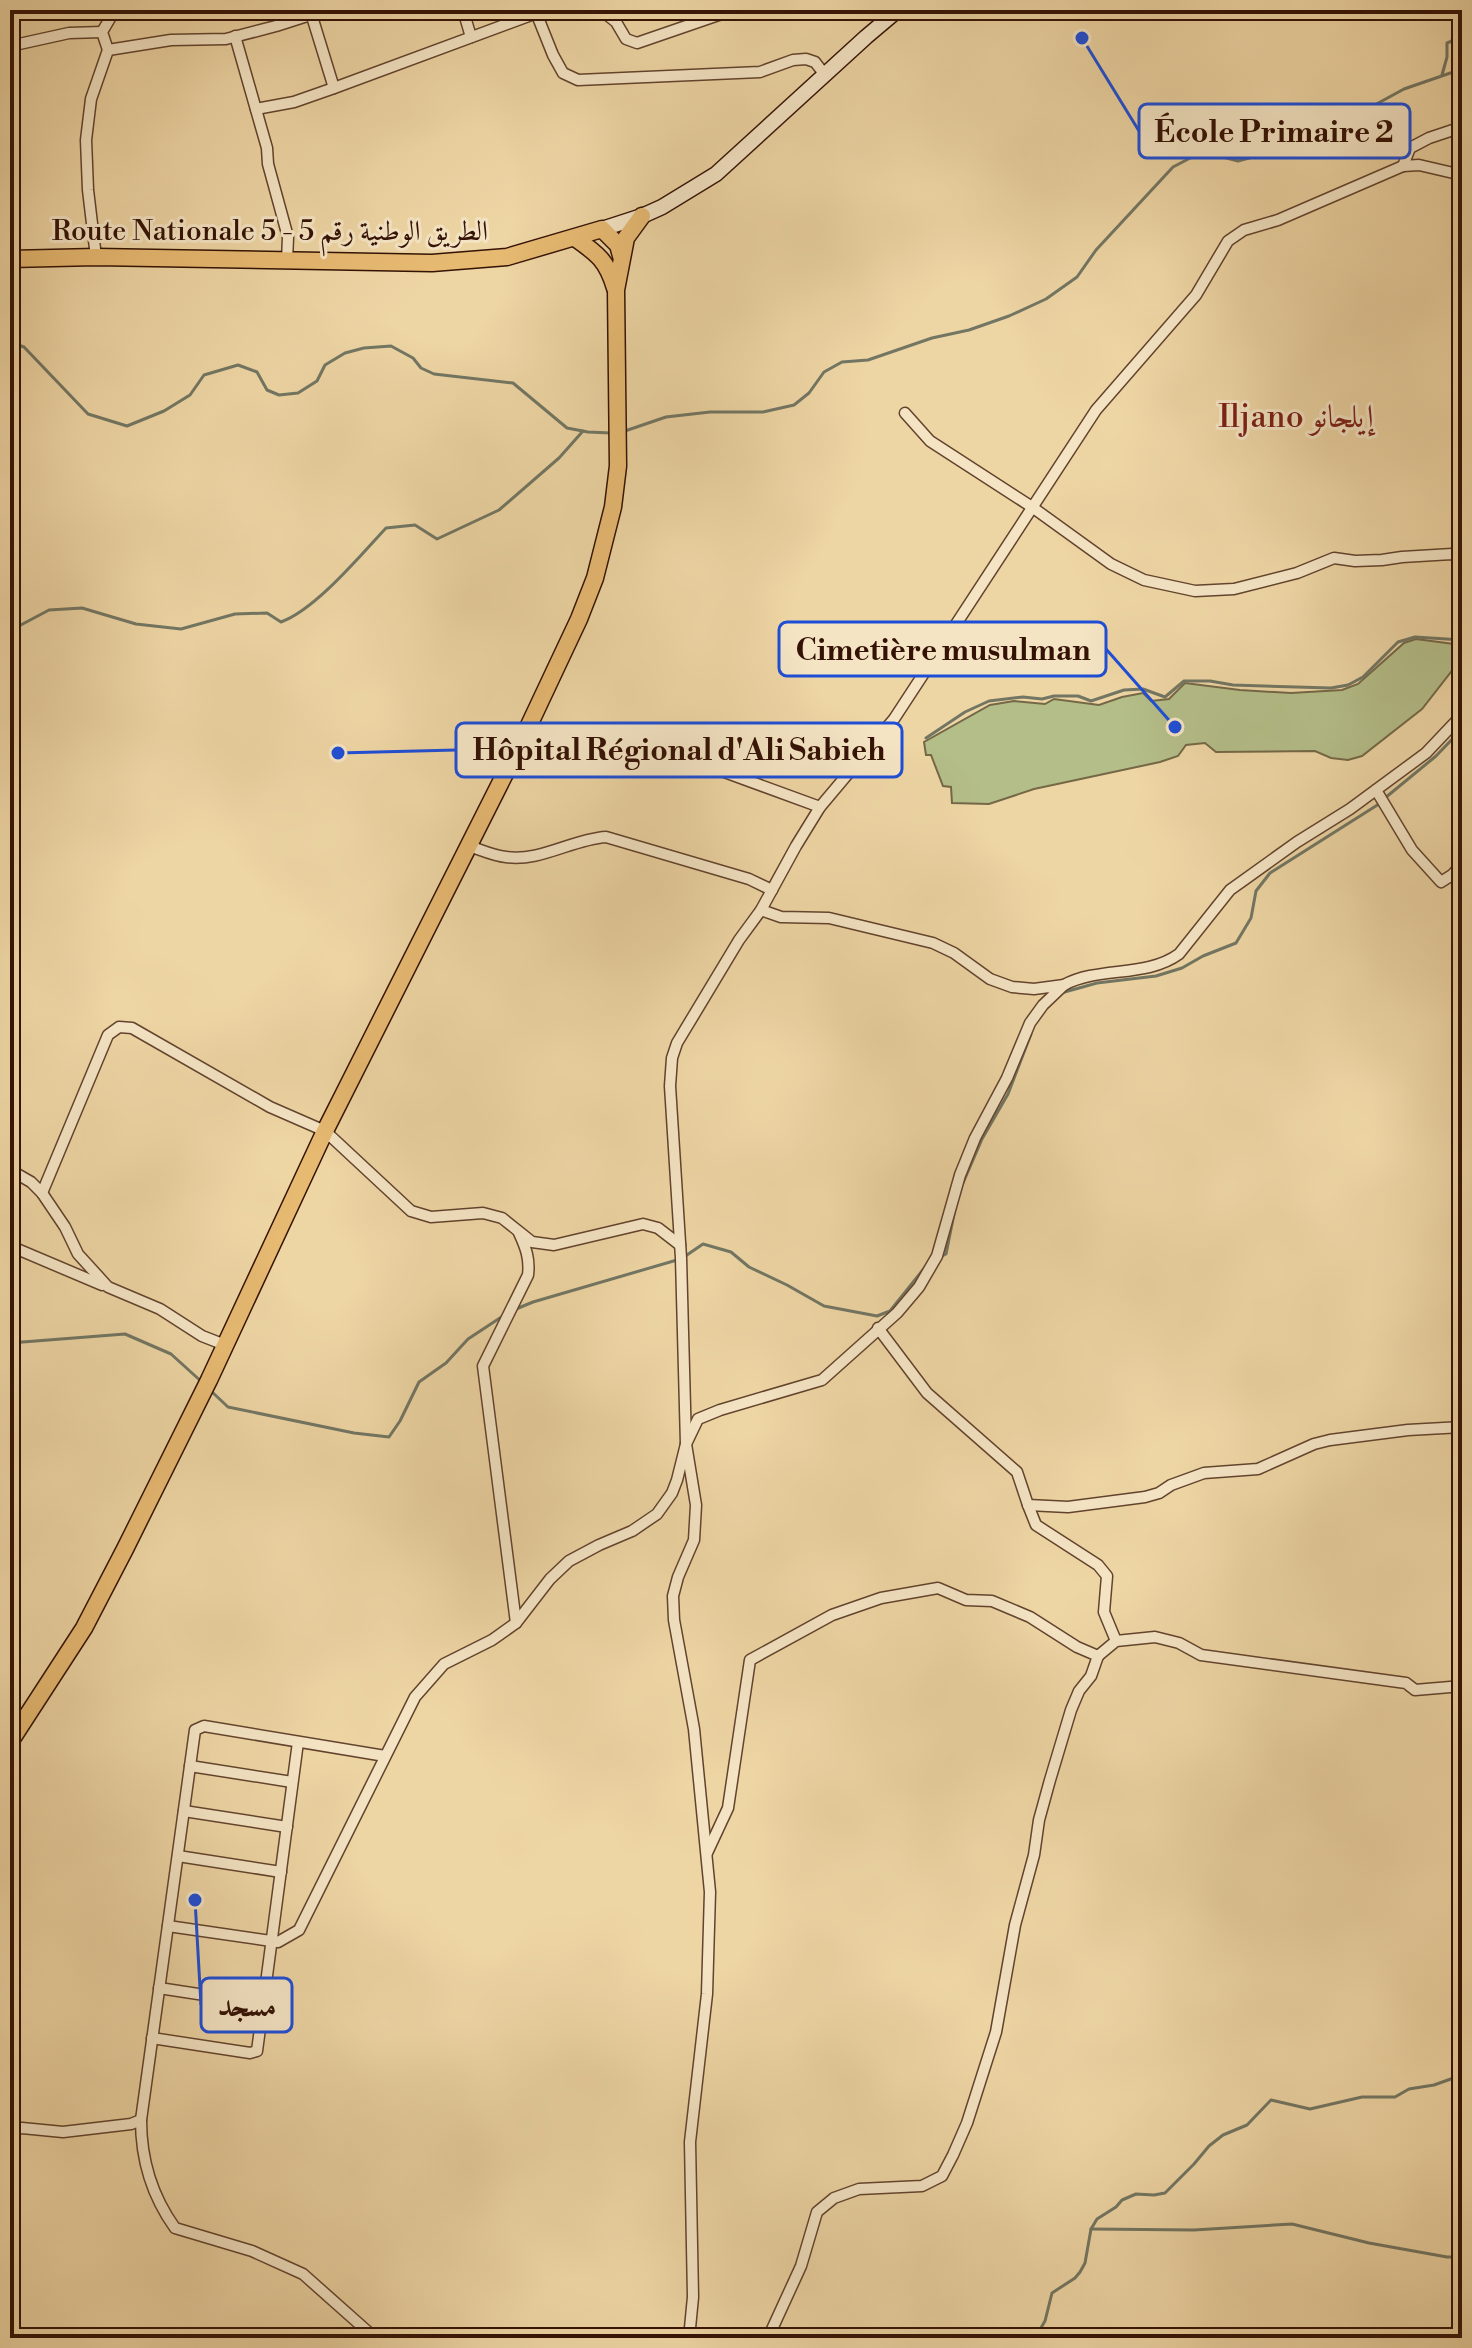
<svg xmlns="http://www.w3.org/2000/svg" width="1472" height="2348" font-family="'Libre Bodoni',Amiri,serif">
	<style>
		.green { fill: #b4be89; stroke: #746847; stroke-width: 2 }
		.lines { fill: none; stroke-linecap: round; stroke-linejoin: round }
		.stream { stroke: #727663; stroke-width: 3 }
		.street-casing { stroke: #62432d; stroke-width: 13 }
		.secondary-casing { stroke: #341205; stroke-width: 17 }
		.primary-casing { stroke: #341205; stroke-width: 19 }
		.street { stroke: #f4e4c4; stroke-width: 10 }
		.secondary { stroke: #f4e4c4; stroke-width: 14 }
		.primary { stroke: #e7ba72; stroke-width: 16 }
		.labels { text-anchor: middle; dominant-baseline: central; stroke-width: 6; stroke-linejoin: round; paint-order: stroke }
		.street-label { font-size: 28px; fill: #341205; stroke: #f4e4c4 }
		.quarter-label { font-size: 32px; fill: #7a1f14; stroke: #f4e4c4 }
		.leader { fill: none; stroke: #1d4ed8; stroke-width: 3 }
		.callout-dot { fill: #1d4ed8; stroke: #f4e4c4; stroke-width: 3 }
		.callout { fill: #f4e4c4; stroke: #1d4ed8; stroke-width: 3 }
		.callout-label { font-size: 30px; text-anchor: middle; font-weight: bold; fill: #341205 }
	</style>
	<rect width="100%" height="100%" fill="#eed5a4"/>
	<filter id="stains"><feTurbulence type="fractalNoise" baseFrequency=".0025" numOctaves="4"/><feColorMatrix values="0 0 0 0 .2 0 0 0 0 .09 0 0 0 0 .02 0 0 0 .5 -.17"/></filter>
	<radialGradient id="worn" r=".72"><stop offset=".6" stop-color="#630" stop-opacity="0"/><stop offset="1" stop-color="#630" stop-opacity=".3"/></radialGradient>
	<path class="green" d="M1416,639L1454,644L1462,651L1461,659L1422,709L1362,756L1348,760L1331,758L1315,751L1216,752L1205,743L1186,745L1178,756L1160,762L1034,789L989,804L952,803L951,787L943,786L931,755H926L924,742L990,705L1014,701L1045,704L1054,699L1099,705L1122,697L1143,693L1151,701L1169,699L1185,683L1240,690L1291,693L1342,690L1358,684L1404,643Z"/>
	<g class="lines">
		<g class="stream">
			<path d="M1455,21L1458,10"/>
			<path d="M1442,75L1447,57V43L1452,41L1455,23"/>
			<path d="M10,342L24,347L88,414L127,426L164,411L190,395L204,375L238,365L257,372L267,390L279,395L298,393L317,381L325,365L345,353L364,348L391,346L413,358L421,368L434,374L513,383L567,428L588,432L611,433"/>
			<path d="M622,432L666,417L710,412H763L794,405L809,393L824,372L842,362L868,360L932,338L969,330L1009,316L1046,299L1077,277L1096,250L1173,167L1196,155H1215L1238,161L1305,143L1404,89L1462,69"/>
			<path d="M10,626L17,627L49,610L82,608L136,624L181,629L235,614L267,613L281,622C315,610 361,555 386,528L415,525L437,539L499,510L559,458L583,431"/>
			<path d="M926,738L965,712L989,701L1023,697L1042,699L1054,696H1078L1091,701L1124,690L1143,689L1165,697L1184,681H1210L1233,685L1331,688L1348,685L1363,677L1398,642L1415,637L1462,640"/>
			<path d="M1385,798L1436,756L1462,729"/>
			<path d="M1061,993L1097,983L1156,976L1182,968L1203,956L1236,943L1251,918L1256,891L1270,873L1379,804"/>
			<path d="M963,1183L982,1139L1008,1094L1031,1034"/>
			<path d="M684,1257L703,1244L731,1252L749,1267L787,1285L824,1306L877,1316L890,1311L930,1261"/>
			<path d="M940,1257L946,1254L955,1209"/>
			<path d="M516,1309L533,1302L677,1260"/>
			<path d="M10,1343L125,1334L171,1354L203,1383"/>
			<path d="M211,1391L228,1407L354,1433L389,1437L400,1421L419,1382L446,1363L468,1339L506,1314"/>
			<path d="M1091,2229L1194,2230L1292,2224L1369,2243L1447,2257H1462"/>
			<path d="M1035,2338L1045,2321L1052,2293L1075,2278L1080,2272L1085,2263L1091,2229L1097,2219L1116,2207L1122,2200L1136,2194L1154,2195L1165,2193L1194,2164L1209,2146L1223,2135L1247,2125L1271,2100L1310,2109L1362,2097H1395L1409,2089L1434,2085L1462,2075"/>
		</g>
		<g class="street-casing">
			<g id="street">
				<path d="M310,10L334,88"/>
				<path d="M463,10L471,37"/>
				<path d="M535,10L553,55L563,73L578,80L760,72L793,60L806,59L815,62L825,75"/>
				<path d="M601,10L616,22L626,39L637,43L733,10"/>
				<path d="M235,36L267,148L268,164L288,237L287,261"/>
				<path d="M10,46L69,33L102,32"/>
				<path d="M108,50L171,40L226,39L276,26L326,10"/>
				<path d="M256,109L294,102L334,88L545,10"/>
				<path d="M1403,166L1410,148L1429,138L1462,127"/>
				<path d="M96,257L88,190L86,140L91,99L108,50L102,32L112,15L120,10"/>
				<path d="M905,413L930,441L1032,507L1111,564L1144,580L1195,591L1234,589L1297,573L1334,558L1355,561L1382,560L1402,557L1452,554L1459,558L1462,565"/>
				<path d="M616,735L675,754L820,807"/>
				<path d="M1376,790L1412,850L1441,882L1452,875L1462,864"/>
				<path d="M469,846C481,850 494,856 506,857C540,862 573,839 606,837L749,879L772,890"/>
				<path d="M1064,985C1099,966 1146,978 1179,954L1230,890L1297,842L1350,809L1426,753L1462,715"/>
				<path d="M10,1170L31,1182L42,1193L65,1227L78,1254L108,1287L160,1309L202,1336L225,1345"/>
				<path d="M42,1193L108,1035L119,1027L132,1028L270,1107L325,1131L411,1211L431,1217L483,1213L502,1218L532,1242L554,1245L643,1224L658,1228L680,1245"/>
				<path d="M10,1246L102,1285"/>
				<path d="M878,1328L927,1393L1017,1472L1028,1505L1068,1507L1145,1497L1159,1493L1171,1485L1204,1473L1258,1469L1314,1444L1330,1440L1408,1430L1462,1427"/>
				<path d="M1028,1505L1036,1525L1098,1565L1107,1576L1104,1612L1116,1641"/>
				<path d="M516,1623L483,1366L528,1275C530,1259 526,1248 519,1233"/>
				<path d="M190,1766L292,1782"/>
				<path d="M184,1811L287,1827"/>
				<path d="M707,1853L728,1808L750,1660L832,1615L881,1598L938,1588L966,1600L992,1601L1030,1617L1077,1647L1098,1656L1116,1641L1155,1637L1179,1643L1201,1655L1406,1683L1415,1690L1462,1686"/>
				<path d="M178,1856L281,1872"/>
				<path d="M168,1926L278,1942L299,1930L415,1697L444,1664L492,1640L516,1623L550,1579L569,1561L599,1545L632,1531L657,1514L672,1493L677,1480L686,1444L698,1419L720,1410L822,1380L897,1313L919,1287L937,1256L960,1175L975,1138L1007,1078L1030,1023L1043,1005L1064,985L1034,989L1012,987L990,979L954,953L933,943L829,918L781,917L761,910"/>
				<path d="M159,1988L263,2004"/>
				<path d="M152,2038L250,2053L257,2051L298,1742"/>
				<path d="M10,2129L22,2128L63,2132L131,2124L141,2120"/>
				<path d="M375,2338L303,2274L252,2251L175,2228C152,2196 141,2160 141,2120L195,1730L204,1726L385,1756"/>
				<path d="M685,2338L690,2328L693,2297L690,2142L707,1994L710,1892L694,1729L674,1620L673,1596L678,1577L694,1540L696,1505L686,1444L681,1258L670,1086L672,1058L677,1043L739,940L761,910L796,846L820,807L894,719L1096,410L1196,295L1228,241L1244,230L1278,220L1403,166L1419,165L1462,175"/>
				<path d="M768,2338L801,2266L817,2212L834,2198L859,2189L922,2186L942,2176L953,2155L967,2123L996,2032L1015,1925L1034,1855L1039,1820L1050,1780L1071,1710L1079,1691L1091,1676L1098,1656"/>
			</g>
		</g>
		<g class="secondary-casing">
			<path id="secondary" d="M602,229L642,216L662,207L716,174L866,37L898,10"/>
		</g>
		<g class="primary-casing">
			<g id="primary">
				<path d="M575,238C598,254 607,261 615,288"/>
				<path d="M10,259L96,257L432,263L507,257L602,229L618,245L621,256"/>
				<path d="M10,1742L84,1628L125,1549L209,1380L325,1131L524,736L579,619L595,578L613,507L618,466L616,290L626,238L642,216"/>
			</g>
		</g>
		<use href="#street" class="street"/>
		<use href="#secondary" class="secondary"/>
		<use href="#primary" class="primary"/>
	</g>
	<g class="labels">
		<g class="street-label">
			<text x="270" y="231">Route Nationale 5 - الطريق الوطنية رقم 5</text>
		</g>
		<g class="quarter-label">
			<text x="1296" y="417">Iljano إيلجانو</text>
		</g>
	</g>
	<path class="leader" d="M1082 38L1139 131M1175 727L1106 649M338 753L456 750M195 1900L201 2005"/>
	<g class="callout-dot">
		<circle cx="1082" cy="38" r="8"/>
		<circle cx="1175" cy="727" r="8"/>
		<circle cx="338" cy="753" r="8"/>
		<circle cx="195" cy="1900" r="8"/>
	</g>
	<g class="callout">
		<rect x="1139" y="104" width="271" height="54" rx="8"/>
		<rect x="779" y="622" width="327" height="54" rx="8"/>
		<rect x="456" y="723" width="446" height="54" rx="8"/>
		<rect x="201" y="1978" width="91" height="54" rx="8"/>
	</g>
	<g class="callout-label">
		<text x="1274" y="142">École Primaire 2</text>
		<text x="943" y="660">Cimetière musulman</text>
		<text x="679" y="760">Hôpital Régional d'Ali Sabieh</text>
		<text x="247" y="2016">مسجد</text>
	</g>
	<rect width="1472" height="2348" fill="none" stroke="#eed5a4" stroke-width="40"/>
	<rect x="12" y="12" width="1448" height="2324" fill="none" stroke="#341205" stroke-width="4"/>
	<rect x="20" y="20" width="1432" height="2308" fill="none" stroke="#341205" stroke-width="2"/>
	<rect width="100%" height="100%" filter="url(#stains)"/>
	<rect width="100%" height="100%" fill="url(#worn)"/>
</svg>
